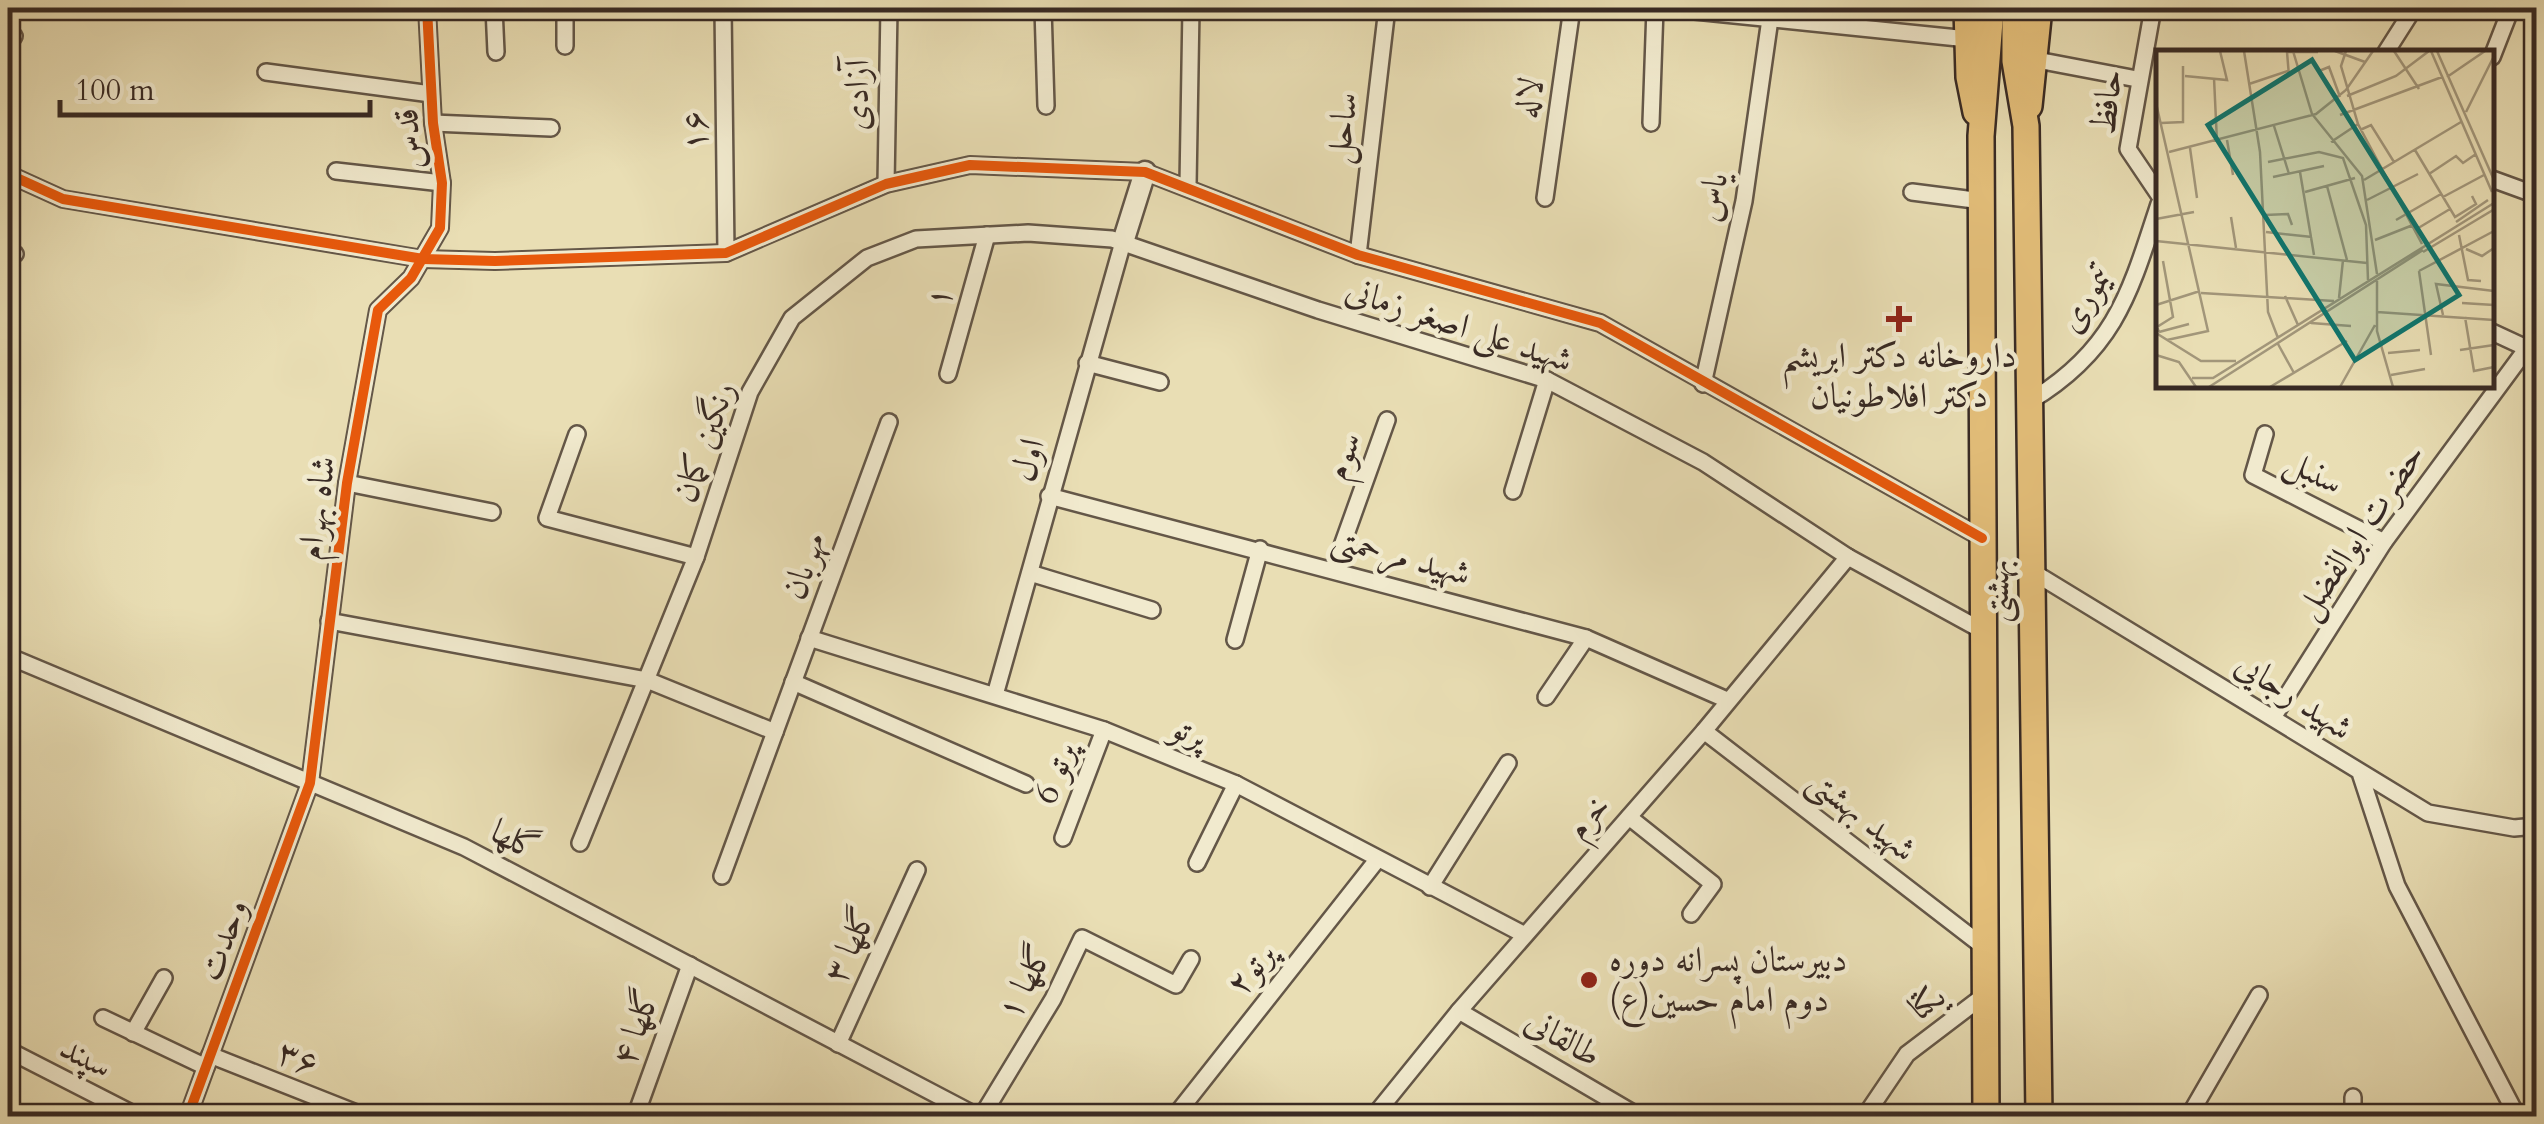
<svg xmlns="http://www.w3.org/2000/svg" width="2544" height="1124" font-family="Cardo,Amiri,serif">
	<style>
		.lines { fill: none; stroke-linecap: round; stroke-linejoin: round }
		.minor-casing { stroke: #645748; stroke-width: 20 }
		.tertiary-casing { stroke: #645748; stroke-width: 25 }
		.primary-casing { stroke: #382a24; stroke-width: 30 }
		.minor { stroke: #f1eace; stroke-width: 15 }
		.tertiary { stroke: #f1eace; stroke-width: 20 }
		.primary { stroke: #e4bf7a; stroke-width: 25 }
		.cycleway-casing { stroke: #f1eace; stroke-width: 16 }
		.cycleway { stroke: #e8590c; stroke-width: 10 }
		.poi-dot { fill: #8f2418; stroke: #f1eace; stroke-width: 4 }
		.labels { text-anchor: middle; dominant-baseline: central; stroke-width: 9; stroke-linejoin: round; paint-order: stroke }
		.street-label { font-size: 35px; fill: #382a24; stroke: #f1eace }
		.poi-label { font-size: 35px; fill: #382a24; stroke: #f1eace }
		.inset-road { fill: none; stroke: #a2967a; stroke-width: 2.5 }
		.view { fill: #0f766e; fill-opacity: 0.15; stroke: #0f766e; stroke-width: 5 }
		.inset-edge { fill: none; stroke: #382a24; stroke-width: 5 }
	</style>
	<rect width="100%" height="100%" fill="#e9deb4"/>
	<filter id="stains"><feTurbulence type="fractalNoise" baseFrequency=".002" numOctaves="4"/><feColorMatrix values="0 0 0 0 .2 0 0 0 0 .09 0 0 0 0 .02 0 0 0 .5 -.17"/></filter>
	<radialGradient id="worn" r=".72"><stop offset=".6" stop-color="#630" stop-opacity="0"/><stop offset="1" stop-color="#630" stop-opacity=".3"/></radialGradient>
	<g class="lines">
		<g class="minor-casing">
			<g id="minor">
				<path d="M494,8L496,52"/>
				<path d="M723,8L726,253"/>
				<path d="M1043,8L1046,106"/>
				<path d="M1665,8L1968,39"/>
				<path d="M2153,8L2128,149L2159,195"/>
				<path d="M8,46L14,36"/>
				<path d="M565,46V8"/>
				<path d="M2386,52L2414,8"/>
				<path d="M2492,57L2508,16"/>
				<path d="M2037,60L2137,79"/>
				<path d="M266,72L431,94"/>
				<path d="M433,123L551,128"/>
				<path d="M1651,123L1655,8"/>
				<path d="M336,171L442,183"/>
				<path d="M8,174L63,199L423,259L495,261L726,253L886,184L970,165L1145,172L1358,255L1600,323L1982,538"/>
				<path d="M2492,179L2536,195"/>
				<path d="M886,184L889,8"/>
				<path d="M1188,185L1191,8"/>
				<path d="M1912,192L1982,201"/>
				<path d="M1545,198L1572,8"/>
				<path d="M8,251L15,254"/>
				<path d="M1358,255L1387,8"/>
				<path d="M2492,332L2533,351"/>
				<path d="M1087,363L1160,382"/>
				<path d="M948,374L987,235"/>
				<path d="M1703,384L1744,201L1770,19"/>
				<path d="M2030,401C2115,350 2130,293 2159,204"/>
				<path d="M577,434L547,518L696,557"/>
				<path d="M2265,434L2253,475L2384,542"/>
				<path d="M347,483L492,512"/>
				<path d="M1513,491L1547,380"/>
				<path d="M1049,496L1586,638L1727,700"/>
				<path d="M1334,568L1387,420"/>
				<path d="M2033,572L2428,813L2514,828L2536,826"/>
				<path d="M1030,573L1152,610"/>
				<path d="M329,621L647,680L775,732"/>
				<path d="M809,638L1104,730L1236,784L1525,935"/>
				<path d="M1235,640L1260,549"/>
				<path d="M8,656L464,847L977,1116"/>
				<path d="M793,682L1026,784"/>
				<path d="M995,695L1123,242"/>
				<path d="M1546,697L1586,638"/>
				<path d="M2274,716L2384,542L2536,336"/>
				<path d="M1704,731L1984,947"/>
				<path d="M2361,776L2397,886L2517,1116"/>
				<path d="M1629,817L1713,884L1691,914"/>
				<path d="M1063,838L1104,730"/>
				<path d="M580,843L696,557L750,392L792,318L867,258L916,239L1028,233L1112,239L1318,310L1547,380L1703,462L1848,557L1983,631"/>
				<path d="M1197,863L1236,784"/>
				<path d="M722,876L889,422"/>
				<path d="M1430,887L1508,763"/>
				<path d="M1459,1011L1638,1116"/>
				<path d="M103,1018L206,1067"/>
				<path d="M133,1033L164,978"/>
				<path d="M838,1044L917,870"/>
				<path d="M8,1050L137,1116"/>
				<path d="M210,1055L364,1116"/>
				<path d="M638,1109L690,965"/>
				<path d="M188,1116L310,783L347,483L378,310L411,278L440,228L442,183L433,123L427,8"/>
				<path d="M982,1116L1053,999L1082,938L1176,985L1191,959"/>
				<path d="M1175,1116L1377,860"/>
				<path d="M1374,1116L1459,1011L1704,731L1848,557"/>
				<path d="M1865,1116L1907,1054L1982,997"/>
				<path d="M2189,1116L2259,995"/>
				<path d="M2353,1116V1097"/>
			</g>
		</g>
		<g class="tertiary-casing">
			<path id="tertiary" d="M1123,242L1145,172"/>
		</g>
		<g class="primary-casing">
			<g id="primary">
				<path d="M1967,8L1969,77L1976,112"/>
				<path d="M2015,8V61L2026,126L2039,1116"/>
				<path d="M2029,106L2039,8"/>
				<path d="M1986,1116L1981,136L1991,8"/>
			</g>
		</g>
		<use href="#minor" class="minor"/>
		<use href="#tertiary" class="tertiary"/>
		<use href="#primary" class="primary"/>
		<g class="cycleway-casing">
			<g id="cycleway">
				<path d="M8,174L63,199L423,259L495,261L726,253L886,184L970,165L1145,172L1358,255L1600,323L1982,538"/>
				<path d="M188,1116L310,783L347,483L378,310L411,278L440,228L442,183L433,123L427,8"/>
			</g>
		</g>
		<use href="#cycleway" class="cycleway"/>
	</g>
	<g class="poi-dot">
		<path d="M1894 304h10v10h10v10h-10v10h-10v-10h-10v-10h10z"/>
		<circle cx="1589" cy="980" r="10"/>
	</g>
	<g class="labels">
		<g class="street-label">
			<text transform="translate(857 95) rotate(-89)">آزادی</text>
			<text transform="translate(1529 98) rotate(-82)">لاله</text>
			<text transform="translate(2107 102) rotate(-83)">حافظ</text>
			<text transform="translate(1342 128) rotate(-83)">ساحل</text>
			<text transform="translate(695 131) rotate(-91)">۱۶</text>
			<text transform="translate(409 139) rotate(-96)">قدس</text>
			<text transform="translate(1712 197) rotate(-79)">یاس</text>
			<text transform="translate(939 297) rotate(-74)">۱</text>
			<text transform="translate(2085 299) rotate(-59)">تیموری</text>
			<text transform="translate(1459 325) rotate(18)">شهید علی اصغر زمانی</text>
			<text transform="translate(704 442) rotate(-71)">رنگین کمان</text>
			<text transform="translate(1343 456) rotate(-70)">سوم</text>
			<text transform="translate(1028 460) rotate(-74)">اول</text>
			<text transform="translate(2314 472) rotate(27)">سنبل</text>
			<text transform="translate(317 508) rotate(-82)">شاه بهرام</text>
			<text transform="translate(2360 531) rotate(-56)">حضرت ابوالفضل</text>
			<text transform="translate(1401 556) rotate(15)">شهید مرحمتی</text>
			<text transform="translate(804 566) rotate(-70)">مهربان</text>
			<text transform="translate(1997 591) rotate(-89)">بهشتی</text>
			<text transform="translate(2294 696) rotate(33)">شهید رجایی</text>
			<text transform="translate(1189 732) rotate(22)">پرتو</text>
			<text transform="translate(1055 773) rotate(-69)">پرتو 6</text>
			<text transform="translate(1862 815) rotate(38)">شهید بهشتی</text>
			<text transform="translate(1588 817) rotate(-49)">خرم</text>
			<text transform="translate(515 840) rotate(27)">گلها</text>
			<text transform="translate(223 940) rotate(-70)">وحدت</text>
			<text transform="translate(850 945) rotate(-65)">گلها ۳</text>
			<text transform="translate(1251 969) rotate(-51)">پرتو۲</text>
			<text transform="translate(1025 982) rotate(-62)">گلها ۱</text>
			<text transform="translate(1927 1002) rotate(-37)">یکتا</text>
			<text transform="translate(636 1027) rotate(-70)">گلها ۴</text>
			<text transform="translate(1563 1038) rotate(30)">طالقانی</text>
			<text transform="translate(86 1057) rotate(27)">سپند</text>
			<text transform="translate(298 1058) rotate(22)">۳۶</text>
		</g>
		<g class="poi-label">
			<text x="1899" y="356">داروخانه دکتر ابریشم<tspan x="1899" dy="40">دکتر افلاطونیان</tspan></text>
			<text x="1609" y="960" text-anchor="start">دبیرستان پسرانه دوره<tspan x="1609" dy="40">دوم امام حسین(ع)</tspan></text>
		</g>
	</g>
	<g transform="translate(2156 50)">
		<rect width="338" height="338" fill="#e9deb4"/>
		<path class="inset-road" d="M88,1L104,102L112,262L122,288M137,1L156,64L206,126L221,224M179,1L209,12M190,1L185,16L202,74L266,194M238,1L263,39M275,1L336,142M281,1L338,130M163,21L173,17L184,47M29,26L71,30L64,1M133,26L131,2H162M291,27L329,1M58,28L61,92M93,34L132,21M191,46L240,26L273,1M0,53L52,281L11,290M310,62L338,6M184,65L286,27M5,73L27,72V16M118,76L133,124M204,80L215,75L238,112M71,90L77,125M175,92L202,74M34,98L41,148M259,100L299,167L320,154L316,146M13,102L160,64L190,40L217,1M112,112L163,102L187,108L210,175L212,230M144,122L158,205M273,124L300,106L307,113L320,104M117,127L168,116M208,130L305,72M171,136L191,210M149,142L199,128M287,147L328,125M211,150L262,124M109,165L132,164L136,175M75,167L80,198M0,169L38,162M240,170L285,144M300,172L332,150M259,180L294,159M110,182L156,187M303,185L312,230L325,231M219,190L257,175M0,191L211,213M310,199L326,206L338,198M267,202L337,160M263,221L338,181M263,221L275,305M221,231V281L237,337M45,243L178,251M129,246L142,275M183,248L187,210M306,253L338,255M0,255L44,241M221,262L338,270M287,265L280,234L338,241M309,267L318,321L338,317M155,273L195,276M3,282L1,277L17,267L7,211M3,282L33,274M0,283L45,311H80M122,294L138,323M304,300L338,295M232,303L264,300M0,305L23,312L40,337M235,325L269,319M36,328H57L338,153M53,337L267,200M114,337L191,291M184,337L219,275"/>
		<path class="view" d="M156,10L303,245L199,310L52,75Z"/>
		<rect width="338" height="338" class="inset-edge"/>
	</g>
	<rect width="2544" height="1124" fill="none" stroke="#e9deb4" stroke-width="40"/>
	<rect x="10" y="10" width="2524" height="1104" fill="none" stroke="#382a24" stroke-width="5"/>
	<rect x="20" y="20" width="2504" height="1084" fill="none" stroke="#382a24" stroke-width="2.5"/>
	<path d="M60 100v15h310v-15" fill="none" stroke="#382a24" stroke-width="5"/>
	<text x="75" y="100" font-size="30" fill="#382a24" stroke="#f1eace" stroke-width="8" paint-order="stroke">100 m</text>
	<rect width="100%" height="100%" filter="url(#stains)"/>
	<rect width="100%" height="100%" fill="url(#worn)"/>
</svg>
